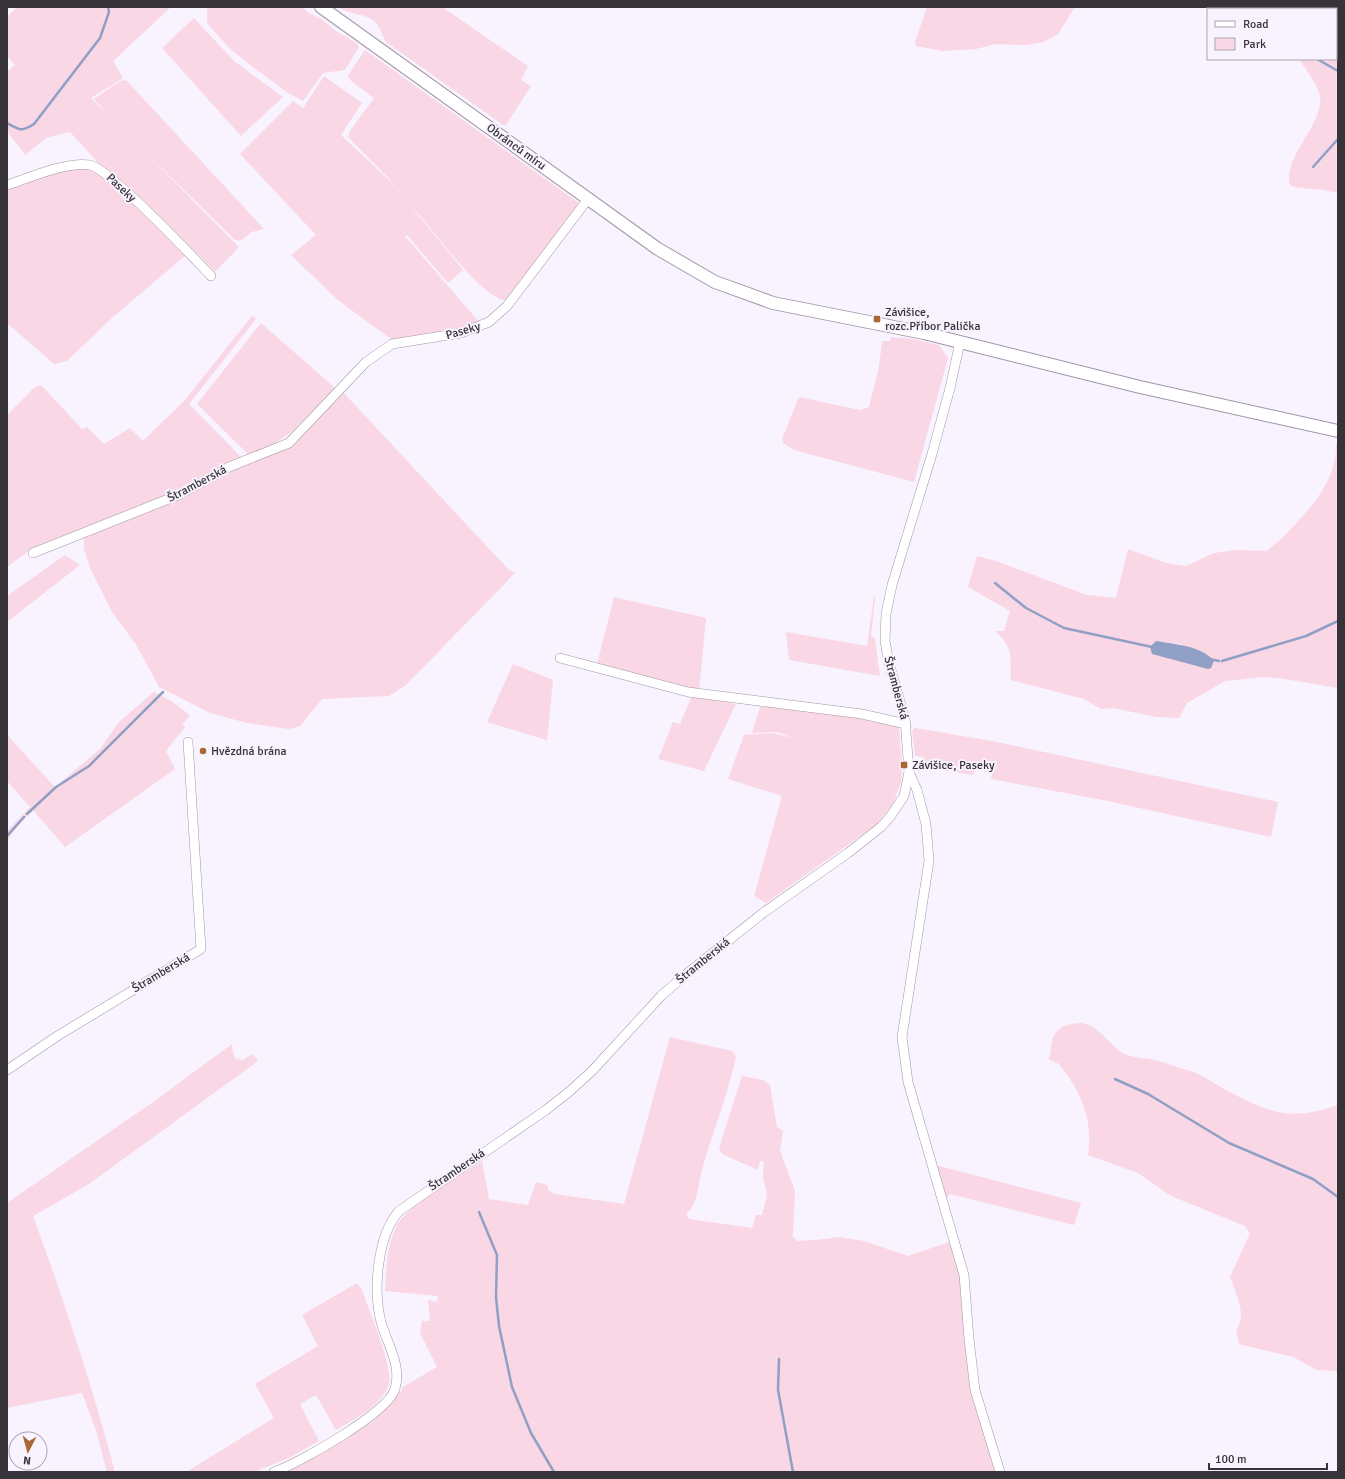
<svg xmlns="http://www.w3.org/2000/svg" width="1345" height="1479" font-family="Signika,sans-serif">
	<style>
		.green { fill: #fad7e5; fill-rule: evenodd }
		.water { fill: #909fc5 }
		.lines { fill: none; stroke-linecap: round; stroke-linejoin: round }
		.stream { stroke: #909fc5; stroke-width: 2.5 }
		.minor-casing { stroke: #a097a7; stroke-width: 10 }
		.major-casing { stroke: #a097a7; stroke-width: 14 }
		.minor { stroke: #fff; stroke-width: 9 }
		.major { stroke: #fff; stroke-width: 12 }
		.poi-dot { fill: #a96733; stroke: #f9f2ff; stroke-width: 1.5 }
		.labels { text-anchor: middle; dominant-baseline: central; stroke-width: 4; stroke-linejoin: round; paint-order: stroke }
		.street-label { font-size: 12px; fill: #363339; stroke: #f9f2ff }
		.poi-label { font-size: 12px; fill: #363339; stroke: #f9f2ff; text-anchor: start }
	</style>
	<rect width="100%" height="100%" fill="#f9f2ff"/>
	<g class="green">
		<path d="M17,7H171L113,61L123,78L91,98L106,113L94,99L120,81L123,80L127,81L264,229L252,232L240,241L235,240L135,142L239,247L215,272L202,258L101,166L70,132L46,138L25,155L7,131V72L15,65L7,56V17Z"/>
		<path d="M207,7H303L307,12L321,19L336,31L357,43L359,47L345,70L323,73L303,101L288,93L245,61L229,48L207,23Z"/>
		<path d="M338,7H442L528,66L521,80L531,86L506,125H503L386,42C383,37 381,30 378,25C371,13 351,16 338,7Z"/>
		<path d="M927,7H1075L1058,34L1043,42L1027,45L996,44L976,49L943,51L916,46L915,42Z"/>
		<path d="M1272,7H1338V193L1323,190L1294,187L1290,185C1282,157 1325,123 1320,96C1317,83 1306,70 1299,59H1336V9H1273Z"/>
		<path d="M194,18L234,61L283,97L241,136L162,48Z"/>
		<path d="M365,50L579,203V205L507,300C483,302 428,222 409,204L463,270L448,283L407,235L405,236L480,323L455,331L391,339L339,301L291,255L316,235L240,154L293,101L303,108L324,76L362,103L341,135L389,180L404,198L389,179L348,137L350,131L374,98L351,81L348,75Z"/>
		<path d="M85,168L104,176L187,254L113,317L67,361L54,364L7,323V189L65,170Z"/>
		<path d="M252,316L256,319L189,404L242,458L196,484L30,550L7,567V415L34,388L41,385L82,429L87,427L104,444L130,428L143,441L185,400Z"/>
		<path d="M261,323L335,388L293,431L271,446L249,455L197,404Z"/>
		<path d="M891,337L913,339L939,345L948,358L914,482L794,450L783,443L782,439L799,397L860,410L869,407L879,367L882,341H890Z"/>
		<path d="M341,390L508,569L515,573L406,685L389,696L322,699L300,726L289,729L247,723L210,713L159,687L137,646L112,612L90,568L84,549V537L230,470L290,446Z"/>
		<path d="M1336,445H1338V688L1285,679L1265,677L1225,681L1187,703L1179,718L1156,717L1113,708L1101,709L1084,699L1011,680C1010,656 1014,648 995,631H1004L1010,611L968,587L977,556L996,561L1087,595L1116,598L1128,549L1166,563L1186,566L1214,553L1236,550L1267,551C1270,547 1279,542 1283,537C1307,512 1337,483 1336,445ZM1156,641L1180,644L1209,656L1179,660L1152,654Z"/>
		<path d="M65,555L80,565L7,622V596Z"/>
		<path d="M874,596L875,598L871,636L875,639L880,676L789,660L786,632L867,646Z"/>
		<path d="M614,597L706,618L699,692L597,664Z"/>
		<path d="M513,664L553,680L547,740L487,722Z"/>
		<path d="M154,692L171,701L190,715L182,725L185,727L166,751L175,769L65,847L33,810L17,827L7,841V831L30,807L7,781V735L56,788L60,783L100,749L119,722Z"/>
		<path d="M692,696L736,704L704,771L658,759L673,722L680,724Z"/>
		<path d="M760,707H772L845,715L899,726L902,767L901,782L893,804L876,825L766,903L754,896L782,796L728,779L744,735L772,733L792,738L778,732L752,733Z"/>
		<path d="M915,728L992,741L1278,802L1271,837L1108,801L991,779L992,772L975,768L973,775L923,767L924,757L915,756L912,731Z"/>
		<path d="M1081,1023C1101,1026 1107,1045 1125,1054C1134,1058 1145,1058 1155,1060C1168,1064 1182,1068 1196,1073C1205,1077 1214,1083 1222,1088C1266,1111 1288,1123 1338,1105V1371L1317,1370L1293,1357L1239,1344L1236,1330C1248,1315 1235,1292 1230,1277L1250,1233L1245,1226L1171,1196L1138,1173L1088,1155C1093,1122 1083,1095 1062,1068L1059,1064L1048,1059C1051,1055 1051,1051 1051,1047C1053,1028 1064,1024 1081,1023Z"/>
		<path d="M670,1037L732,1051L736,1056C728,1097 710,1137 700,1178C698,1190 696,1207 686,1214L689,1219L752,1228L756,1215H762L767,1195L763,1177L764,1162L760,1161L758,1170L722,1154L719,1148L742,1076L763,1080L770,1085L777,1127L783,1131L780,1151L795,1191L793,1234H791L797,1241L816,1240L840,1237L864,1241L908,1256L952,1241L960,1266L966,1340L995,1472H288L372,1422L386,1409L397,1393L401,1392L403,1387L437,1367L420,1333L422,1321H430L428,1300L437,1302L438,1296L385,1291C386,1270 387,1245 397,1225C404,1209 464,1173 482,1161L489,1199L528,1205L536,1182L548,1185V1190L555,1194L624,1204Z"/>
		<path d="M232,1044L233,1053L236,1059L243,1060L252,1054L258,1061L89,1184L33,1216C64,1300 92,1385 115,1472H107L96,1430L82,1393L7,1408V1203L153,1102Z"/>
		<path d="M935,1165L1081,1203L1074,1225L950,1194L945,1199Z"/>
		<path d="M357,1283L362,1290C368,1308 396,1372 388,1387C378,1408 355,1419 336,1430L316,1395L300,1404L319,1441L289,1458L254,1472H186L274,1418L255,1384L318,1346L302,1315Z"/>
	</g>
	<path class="water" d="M1156,641C1174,644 1202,646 1214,661L1211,668L1208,669L1152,654L1150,647Z"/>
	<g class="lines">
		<g class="stream">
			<path d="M1296,7V9"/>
			<path d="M1317,59L1338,71"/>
			<path d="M7,123C19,130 22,132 34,124L100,38L109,12L108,7"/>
			<path d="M1313,167L1338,139"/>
			<path d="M995,583L1026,608L1064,628L1152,647"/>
			<path d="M1210,659L1219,661"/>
			<path d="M1222,661L1306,636L1338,621"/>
			<path d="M27,814L56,787L89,766L163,692"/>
			<path d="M7,836L24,817"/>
			<path d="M1115,1079L1148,1094L1229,1143L1313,1179L1338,1197"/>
			<path d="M479,1212L497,1255L496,1297L499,1326L512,1387L531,1433L554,1472"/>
			<path d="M779,1359L778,1390L793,1472"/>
		</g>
		<g class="minor-casing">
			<g id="minor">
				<path d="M7,185C29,178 67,161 90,165C111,170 191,255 211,276"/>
				<path d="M33,553L181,494L229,467L289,443L366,362L392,344L461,333L489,322L507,306L588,199"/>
				<path d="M560,658L688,692L862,714L906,724"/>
				<path d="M909,772L917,790L926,824L929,861L902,1037L908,1082L964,1275L969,1339L975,1390L1000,1472"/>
				<path d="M7,1070L59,1035L201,949L188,742"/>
				<path d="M274,1472C299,1463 388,1413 395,1389C402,1365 387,1344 381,1322C373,1290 377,1236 399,1211L546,1110L570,1091L592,1071L661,996L684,976L763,913L848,853L881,827L890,817L904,796L909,772L905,719L889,663L885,641L886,614L892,585L932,454L950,388L960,342"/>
			</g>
		</g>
		<g class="major-casing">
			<path id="major" d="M321,7L658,249L715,282L773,303L924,333L1140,387L1338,431"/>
		</g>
		<use href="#minor" class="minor"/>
		<use href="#major" class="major"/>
	</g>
	<g class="poi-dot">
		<rect x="873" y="315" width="8" height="8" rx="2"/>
		<circle cx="203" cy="751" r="4"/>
		<rect x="900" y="761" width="8" height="8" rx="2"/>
	</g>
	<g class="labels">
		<g class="street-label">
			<text transform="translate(516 147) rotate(36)">Obránců míru</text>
			<text transform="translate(121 188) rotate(43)">Paseky</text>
			<text transform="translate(463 331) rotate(-16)">Paseky</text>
			<text transform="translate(197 484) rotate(-28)">Štramberská</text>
			<text transform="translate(896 688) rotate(75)">Štramberská</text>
			<text transform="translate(703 961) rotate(-39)">Štramberská</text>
			<text transform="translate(161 973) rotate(-31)">Štramberská</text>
			<text transform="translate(457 1170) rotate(-34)">Štramberská</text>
		</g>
		<g class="poi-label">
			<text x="885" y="312">Závišice,<tspan x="885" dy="14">rozc.Příbor Palička</tspan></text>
			<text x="211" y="751">Hvězdná brána</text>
			<text x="912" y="765">Závišice, Paseky</text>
		</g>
	</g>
	<rect width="1345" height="1479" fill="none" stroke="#363339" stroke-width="16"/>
	<rect x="1207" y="8" width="130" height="52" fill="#f9f2ff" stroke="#aba6b0"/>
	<rect x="1215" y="21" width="20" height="6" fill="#ffffff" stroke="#aba6b0"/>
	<text x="1243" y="28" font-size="12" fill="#363339">Road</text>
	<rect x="1215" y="38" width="20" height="12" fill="#fad7e5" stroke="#aba6b0"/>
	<text x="1243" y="48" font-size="12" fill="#363339">Park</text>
	<g transform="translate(28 1451) rotate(186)"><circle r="19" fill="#f9f2ff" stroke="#aba6b0"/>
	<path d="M0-3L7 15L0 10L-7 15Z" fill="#a96733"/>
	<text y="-6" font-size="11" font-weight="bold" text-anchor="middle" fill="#363339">N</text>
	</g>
	<path d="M1209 1463v6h118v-6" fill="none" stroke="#363339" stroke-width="2"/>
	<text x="1215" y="1463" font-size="12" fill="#363339" stroke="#f9f2ff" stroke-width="3" paint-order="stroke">100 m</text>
</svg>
